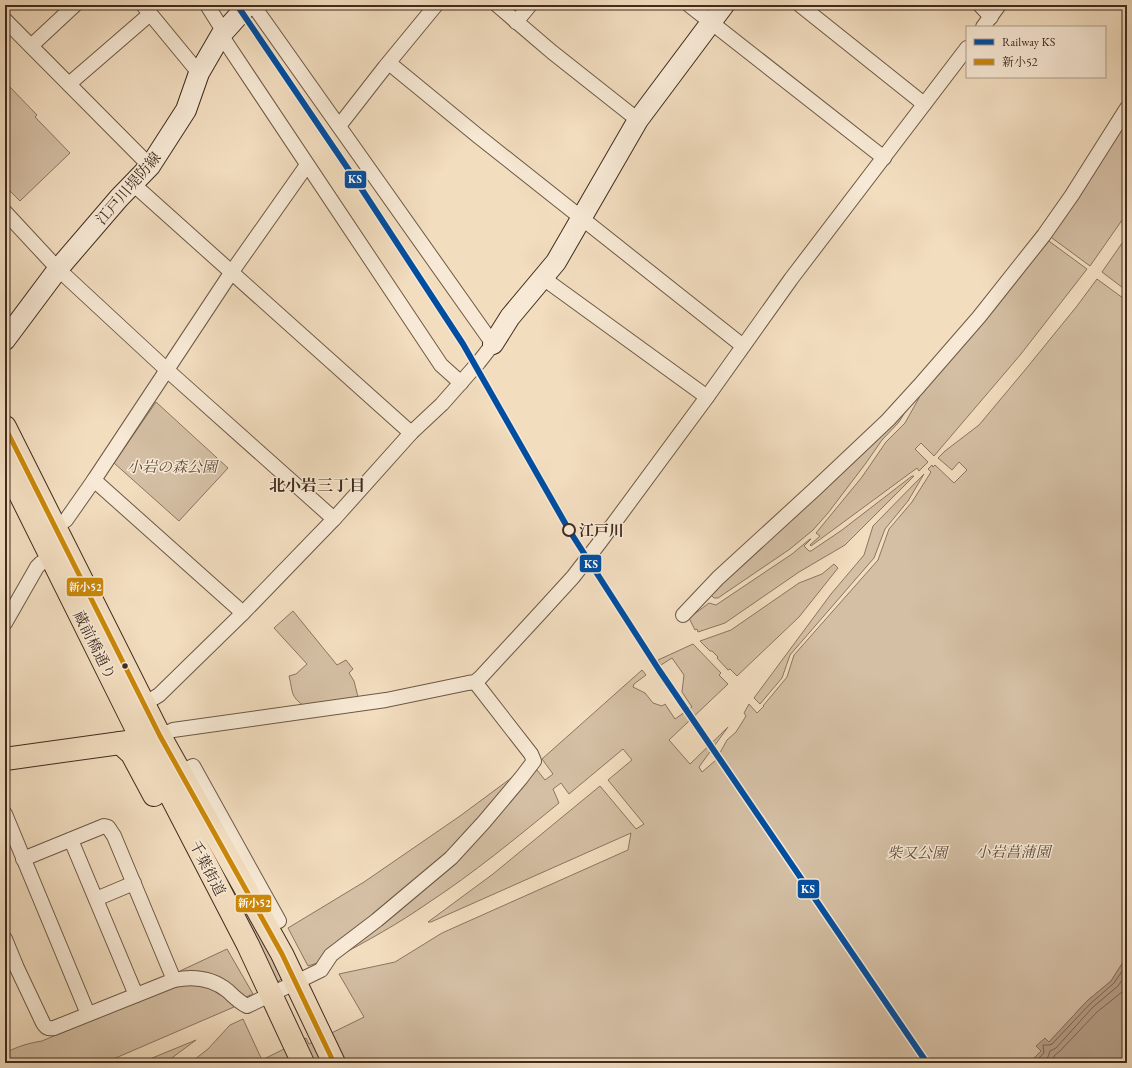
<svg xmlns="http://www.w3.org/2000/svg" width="1132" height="1068" font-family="'EB Garamond','Noto Serif JP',serif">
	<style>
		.green { fill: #d4bfa4; stroke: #8a7561 }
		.water { fill: #b6a088; stroke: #87715e }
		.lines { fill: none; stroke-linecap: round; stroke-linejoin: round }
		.shore { stroke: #7c6653; stroke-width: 1 }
		.street-casing { stroke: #6d5846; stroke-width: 16 }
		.secondary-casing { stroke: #412b1e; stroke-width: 22 }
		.primary-casing { stroke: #412b1e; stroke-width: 24 }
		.highway-casing { stroke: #412b1e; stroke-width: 24 }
		.street { stroke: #f7e9d5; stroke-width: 14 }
		.secondary { stroke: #f7e9d5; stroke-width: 20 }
		.primary { stroke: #f2ddbf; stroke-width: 22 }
		.highway { stroke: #f2ddbf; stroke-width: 22 }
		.bus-1-casing { stroke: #f7e9d5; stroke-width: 8 }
		.bus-1 { stroke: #ca8708; stroke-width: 5 }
		.rail-1-casing { stroke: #f7e9d5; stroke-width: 9 }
		.rail-1 { stroke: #014ea0; stroke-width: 6 }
		.stop-dot { fill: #f7e9d5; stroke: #412b1e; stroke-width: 2 }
		.bus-dot { fill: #412b1e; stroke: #f7e9d5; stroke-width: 1.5 }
		.labels { text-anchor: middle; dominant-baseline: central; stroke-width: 3; stroke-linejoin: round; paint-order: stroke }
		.street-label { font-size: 15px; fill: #412b1e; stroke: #f7e9d5 }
		.park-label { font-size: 15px; font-style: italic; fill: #5e4939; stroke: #f7e9d5 }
		.stop-label { font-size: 15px; font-weight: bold; fill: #412b1e; stroke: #f7e9d5; text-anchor: start }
		.neighbourhood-label { font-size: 16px; font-weight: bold; fill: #412b1e; stroke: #f7e9d5 }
		.line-badge { stroke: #f7e9d5; stroke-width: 1.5 }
		.badge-label { font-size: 11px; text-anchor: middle; font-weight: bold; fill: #fff }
	</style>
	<rect width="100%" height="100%" fill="#f2ddbf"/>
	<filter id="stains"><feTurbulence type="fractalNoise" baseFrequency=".005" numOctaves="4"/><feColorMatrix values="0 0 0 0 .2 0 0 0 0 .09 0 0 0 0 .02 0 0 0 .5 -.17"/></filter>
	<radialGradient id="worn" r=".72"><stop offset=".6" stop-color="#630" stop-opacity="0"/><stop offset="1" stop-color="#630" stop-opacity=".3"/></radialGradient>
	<g class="green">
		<path d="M5,82L37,115L35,117L70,153L20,201L5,186Z"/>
		<path d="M1127,117V213L1090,266L1048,235Z"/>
		<path d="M1127,236V291L1102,272Z"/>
		<path d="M1046,239L1087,269L1021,354L934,456L921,443L915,449L928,462L919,471L917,468L811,546L810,545L820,536L816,533L862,477L886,442L905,423L919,398L922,388Z"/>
		<path d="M1097,279L1127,301V956L1111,981L1087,1001L1049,1042L1037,1046L1041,1051L1029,1063H190L208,1049L230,1025L243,1019L262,1060L306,1038L309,1044L356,1021L364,1017L339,974L395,962L442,933L628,850L631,833L431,922H428L493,874L600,786L636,829L644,824L608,780L632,760L623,749L569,794L561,783L553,789L559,803C516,838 474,873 428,903C398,924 367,941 335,958L388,918L529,774L537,770L545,780L553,774L542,759L642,670L646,675L634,684L633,687L645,693L653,703L662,706L665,704L675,719L692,707L682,692L684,675L672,658L661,665L658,660L693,644L721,673L719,675L728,684L669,740L690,764L728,727L699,767L702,772L716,760L727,740L736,732L746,716L744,713L749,704L757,713L764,706H763L787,677L794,655L878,560L889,529L912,502L931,472L928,469L932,465L933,467L935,465L954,483L967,470L959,462L952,470L938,458L945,451L979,425L1025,370L1077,306Z"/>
		<path d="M915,396L899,422L882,440L866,463L828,513L813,530L790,549L718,598H714L711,595L692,611Z"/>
		<path d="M156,402L228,468L179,521L114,463Z"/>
		<path d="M924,474L908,501L885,529L874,558L790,655L782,678L760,704L754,698L831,594L864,555L873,526Z"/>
		<path d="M912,476H914L845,545L799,572L725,623L698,632L697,629L695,630L689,618L709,603L716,605L792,554L810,539H811L804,546L809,551H811L842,530Z"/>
		<path d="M834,564L838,568L799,617L737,676L730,669L728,670L717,658L718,657L712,651H710L700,641L731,630L799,583L822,574Z"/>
		<path d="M293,611L337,665L346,660L353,669L349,673L354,681L358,697L304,706C290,696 293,692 289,676L296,674L307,664L274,628Z"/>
		<path d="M172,775L283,977L279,981L276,982Z"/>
		<path d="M514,776L446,856L320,962L308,966L288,928L364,882L460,816Z"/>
		<path d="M227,949L253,994L246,997L180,971Z"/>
		<path d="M184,984C206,985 220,988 234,1007L104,1063H11L7,1052C19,1046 29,1043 42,1041L136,1001Z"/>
		<path d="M196,1040L165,1063H140Z"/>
	</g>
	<path class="water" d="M1127,956V1063H1029L1041,1051L1036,1046L1045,1038L1049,1042L1087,1001L1111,981Z"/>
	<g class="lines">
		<g class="shore">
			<path d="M1034,1063L1044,1053L1043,1045H1049L1052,1044L1090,1004L1114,983L1127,964"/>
			<path d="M1041,1063L1048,1057L1050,1051L1056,1048L1093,1007L1118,986L1127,973"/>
			<path d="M1050,1063L1055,1055L1060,1051L1097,1012L1122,992L1127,984"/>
		</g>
		<g class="street-casing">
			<g id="street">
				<path d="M143,5L199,73"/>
				<path d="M207,5L224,32"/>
				<path d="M497,5L552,52L638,120"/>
				<path d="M689,5L884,158"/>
				<path d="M800,5L924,104"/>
				<path d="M980,5L991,17"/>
				<path d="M5,20L150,166"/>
				<path d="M516,22L530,5"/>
				<path d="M983,27L999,5"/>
				<path d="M221,35L441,365L461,383"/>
				<path d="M31,46L75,5"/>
				<path d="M389,63L478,136L743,346"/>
				<path d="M69,84L150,14"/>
				<path d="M339,126L385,67L436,5"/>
				<path d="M133,184L411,433"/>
				<path d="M5,212L58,269L167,370L334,519"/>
				<path d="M543,278L707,397"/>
				<path d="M94,480L243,613"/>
				<path d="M56,526L66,520L94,480L231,273L307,165"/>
				<path d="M683,615L718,578L814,490L888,420L919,386L979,317L1044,235L1072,195L1127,108"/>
				<path d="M5,623L37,567L41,563L51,557"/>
				<path d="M137,708L159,695L243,613L334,519L411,433L442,404L479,362L493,344L253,5"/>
				<path d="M160,736L173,730L386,700L468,683L475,682L480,678L541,612L573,577L600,542L707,397L791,279L967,48"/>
				<path d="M180,772L193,766L279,921"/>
				<path d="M5,814L88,1014"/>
				<path d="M71,840L136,995"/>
				<path d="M23,859L104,826L108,827L114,836L174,980"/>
				<path d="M96,899L134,883"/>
				<path d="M5,939L17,968L43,1023C46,1028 48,1029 54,1028L174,980C193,976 212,978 228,991C234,997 239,1002 247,1006L321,970L331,955L377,920L451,858L484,822L521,778L534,761L531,754L475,682"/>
			</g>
		</g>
		<g class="secondary-casing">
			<g id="secondary">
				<path d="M5,340L58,269L119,198L150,166L186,110L199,73L221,35L248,5"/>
				<path d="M493,344L510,317L556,262L638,120L724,5"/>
			</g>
		</g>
		<g class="primary-casing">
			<g id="primary">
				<path d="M5,427L160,736"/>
				<path d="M5,464L142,740"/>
			</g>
		</g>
		<g class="highway-casing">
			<g id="highway">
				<path d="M142,740L248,945L303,1063"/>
				<path d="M120,743L132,754L154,795"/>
				<path d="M5,759L142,740L160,736L282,954L334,1063"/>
			</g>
		</g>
		<use href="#street" class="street"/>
		<use href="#secondary" class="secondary"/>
		<use href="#primary" class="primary"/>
		<use href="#highway" class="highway"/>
		<g class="bus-1-casing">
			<path id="bus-1" d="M5,427L160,736L282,954L334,1063"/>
		</g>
		<use href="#bus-1" class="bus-1"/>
		<g class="rail-1-casing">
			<path id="rail-1" d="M237,5L357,182L463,344L569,530L659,670L927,1063"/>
		</g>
		<use href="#rail-1" class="rail-1"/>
	</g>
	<circle class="stop-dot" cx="569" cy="530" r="6"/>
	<circle class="bus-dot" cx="125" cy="666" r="3.5"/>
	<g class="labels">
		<g class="street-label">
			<text transform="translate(128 188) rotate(-49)">江戸川堤防線</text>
			<text transform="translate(95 645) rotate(63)">蔵前橋通り</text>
			<text transform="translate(208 868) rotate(63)">千葉街道</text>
		</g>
		<g class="park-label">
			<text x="172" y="466">小岩の森公園</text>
			<text x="1013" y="851">小岩菖蒲園</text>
			<text x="917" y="852">柴又公園</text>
		</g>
		<g class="stop-label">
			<text x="579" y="530">江戸川</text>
		</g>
		<g class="neighbourhood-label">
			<text x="317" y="485">北小岩三丁目</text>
		</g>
	</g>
	<g class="line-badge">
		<rect x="344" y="170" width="23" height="19" rx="4" fill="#014ea0"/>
		<rect x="579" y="554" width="23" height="19" rx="4" fill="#014ea0"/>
		<rect x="66" y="577" width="38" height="20" rx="4" fill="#ca8708"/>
		<rect x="797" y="879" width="23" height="20" rx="4" fill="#014ea0"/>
		<rect x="235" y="894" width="37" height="19" rx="4" fill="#ca8708"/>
	</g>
	<g class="badge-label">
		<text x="355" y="183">KS</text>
		<text x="591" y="568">KS</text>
		<text x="85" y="591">新小52</text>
		<text x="808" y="893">KS</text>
		<text x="254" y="907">新小52</text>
	</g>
	<rect width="1132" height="1068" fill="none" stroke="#f2ddbf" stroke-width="20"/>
	<rect x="6" y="6" width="1120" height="1056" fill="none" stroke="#412b1e" stroke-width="2"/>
	<rect x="10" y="10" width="1112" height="1048" fill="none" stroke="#412b1e"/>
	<rect x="966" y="26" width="140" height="52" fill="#f7e9d5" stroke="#ae9d8c"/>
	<rect x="974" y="39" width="20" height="6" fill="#014ea0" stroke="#ae9d8c"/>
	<text x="1002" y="46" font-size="12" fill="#412b1e">Railway KS</text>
	<rect x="974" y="59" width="20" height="6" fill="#ca8708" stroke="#ae9d8c"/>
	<text x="1002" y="66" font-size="12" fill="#412b1e">新小52</text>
	<rect width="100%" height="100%" filter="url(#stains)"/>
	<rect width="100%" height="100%" fill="url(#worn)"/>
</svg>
